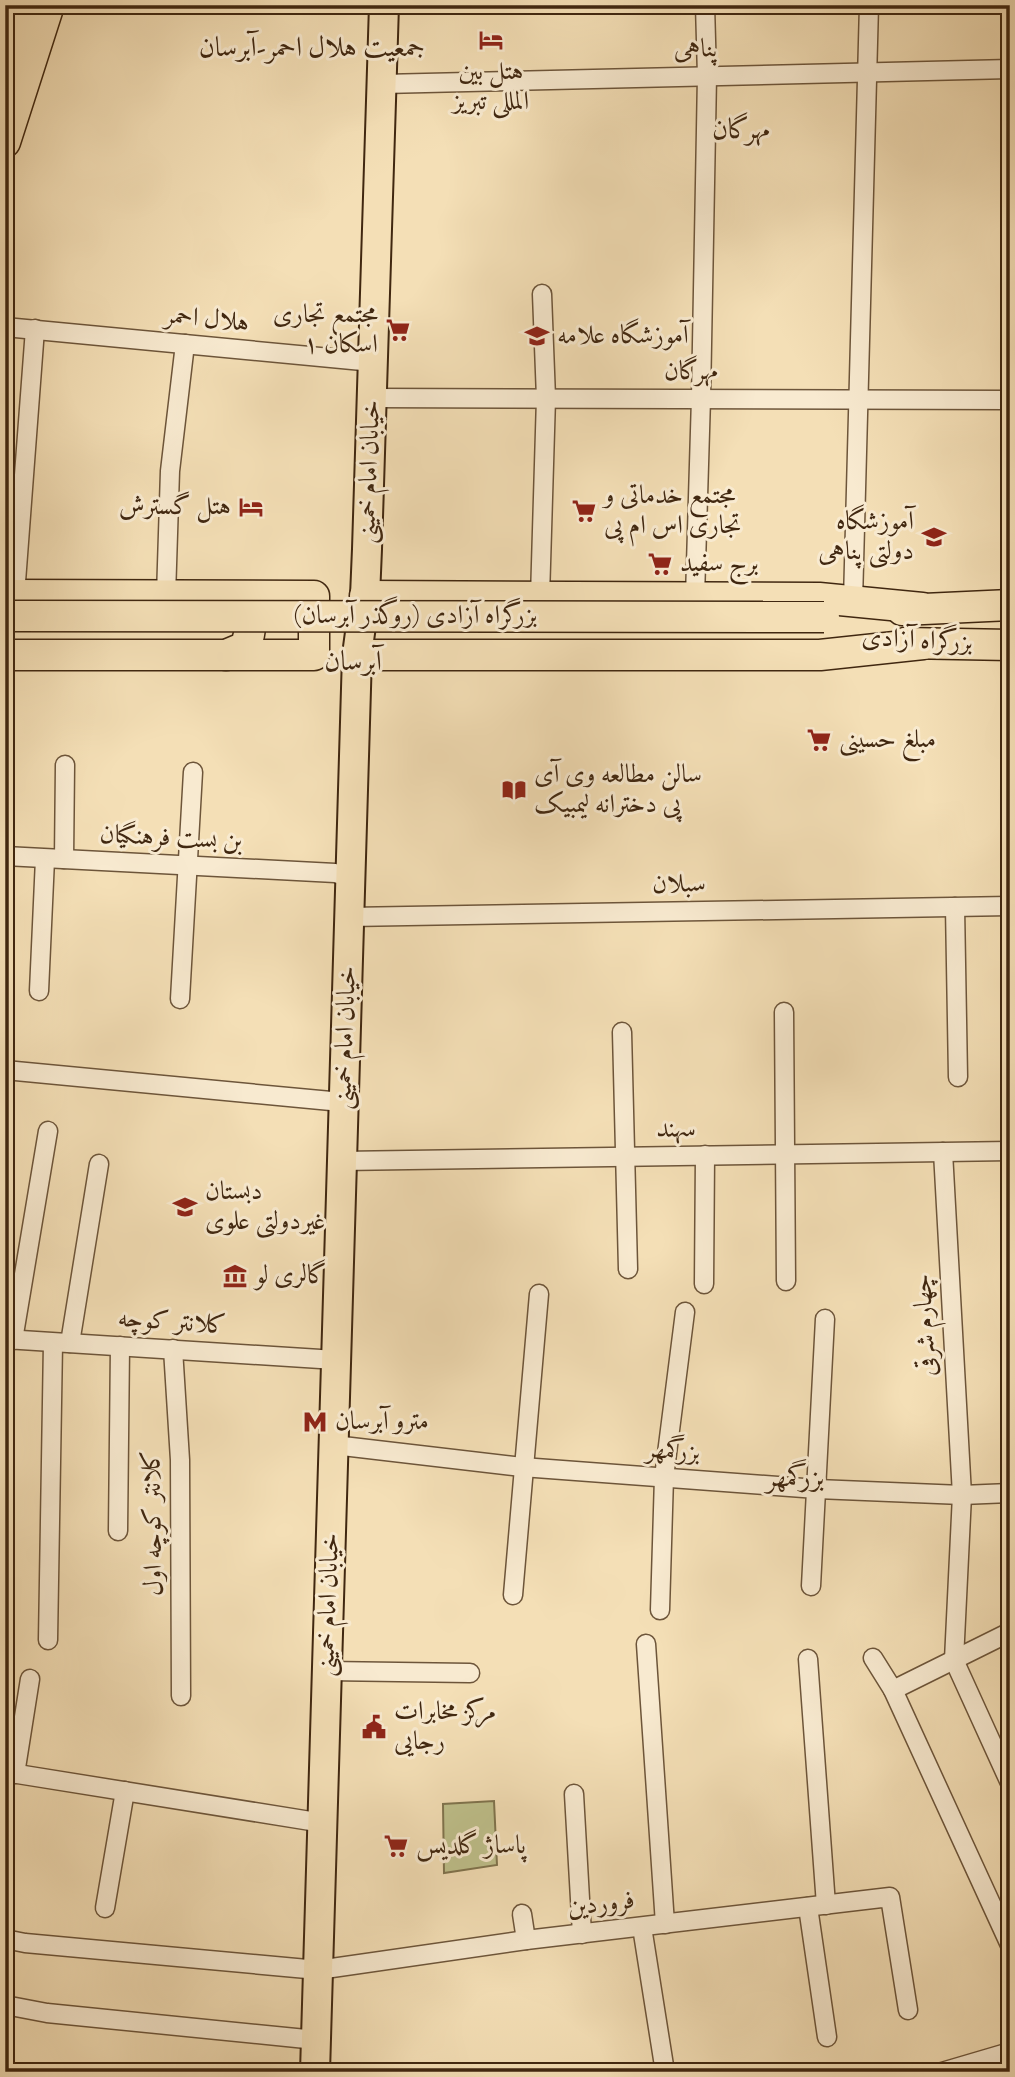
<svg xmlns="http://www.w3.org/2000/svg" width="1015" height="2077" font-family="'Sorts Mill Goudy',Amiri,serif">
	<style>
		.grass { fill: #bfc18c; stroke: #80744e; stroke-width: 2 }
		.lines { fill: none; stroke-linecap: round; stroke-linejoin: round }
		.minor-casing { stroke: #6d553a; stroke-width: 21 }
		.primary-casing { stroke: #402710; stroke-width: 32 }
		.trunk-casing { stroke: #402710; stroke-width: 33 }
		.minor { stroke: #f8ead0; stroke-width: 18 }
		.primary { stroke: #f4dfb6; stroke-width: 28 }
		.trunk { stroke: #f4dfb6; stroke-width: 30 }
		.trunk-bridge-casing { stroke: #402710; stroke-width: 33; stroke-linecap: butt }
		.trunk-bridge { stroke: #f4dfb6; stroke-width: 30 }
		.labels { text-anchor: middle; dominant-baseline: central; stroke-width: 6; stroke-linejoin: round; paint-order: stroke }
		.street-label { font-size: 26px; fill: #402710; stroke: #f8ead0 }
		.poi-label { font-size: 26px; fill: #402710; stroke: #f8ead0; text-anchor: start }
		.neighbourhood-label { font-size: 28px; fill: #402710; stroke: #f8ead0 }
	</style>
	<rect width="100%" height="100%" fill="#f4dfb6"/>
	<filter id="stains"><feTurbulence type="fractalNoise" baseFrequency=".00286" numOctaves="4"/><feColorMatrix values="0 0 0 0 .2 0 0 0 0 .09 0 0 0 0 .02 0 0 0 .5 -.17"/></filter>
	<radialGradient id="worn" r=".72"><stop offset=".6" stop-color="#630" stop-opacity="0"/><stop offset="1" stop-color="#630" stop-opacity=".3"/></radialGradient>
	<path class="grass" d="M494,1801L497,1865L444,1873L443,1804Z"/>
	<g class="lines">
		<g class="minor-casing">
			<g id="minor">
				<path d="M383,84L1010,69"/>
				<path d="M5,327L373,362"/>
				<path d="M373,398L1010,400"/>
				<path d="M15,595L35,329"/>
				<path d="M166,596L170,471L185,344"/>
				<path d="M540,597L546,398L542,294"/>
				<path d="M695,597L701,398L707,76L705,5"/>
				<path d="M853,601L869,5"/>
				<path d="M5,856L335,873L351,878"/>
				<path d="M64,859L65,765"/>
				<path d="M955,907L958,1077"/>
				<path d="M349,917L1010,906"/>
				<path d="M39,991L45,859"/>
				<path d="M180,999L193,772"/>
				<path d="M784,1012L786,1281"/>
				<path d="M622,1032L628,1269"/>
				<path d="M5,1070L331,1101L344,1105"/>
				<path d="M943,1152L962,1495L954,1660L1010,1783"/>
				<path d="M342,1161L1010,1151"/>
				<path d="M704,1284L705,1155"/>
				<path d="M5,1339L336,1360"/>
				<path d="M13,1340L48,1131"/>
				<path d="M70,1343L99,1164"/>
				<path d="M173,1349L180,1460L181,1696"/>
				<path d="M334,1445L522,1467L817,1489L962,1495L1010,1493"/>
				<path d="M118,1531L120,1346"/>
				<path d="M811,1586L825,1319"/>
				<path d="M513,1595L539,1294"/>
				<path d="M660,1610L664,1477L685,1312"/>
				<path d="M48,1640L53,1343"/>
				<path d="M646,1644L665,1924"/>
				<path d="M873,1658L893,1690L1010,1945"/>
				<path d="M808,1659L826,1905"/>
				<path d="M327,1671L470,1673"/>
				<path d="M893,1690L1010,1632"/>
				<path d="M5,1772L323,1823"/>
				<path d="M15,1774L30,1679"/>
				<path d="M574,1794L582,1934"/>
				<path d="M808,1907L827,2037"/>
				<path d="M105,1908L125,1791"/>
				<path d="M522,1914L526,1940"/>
				<path d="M642,1927L665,2072"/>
				<path d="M5,1939L25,1943L318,1970L526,1940L890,1897L908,2010"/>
				<path d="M5,2005L47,2013L316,2040"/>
				<path d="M942,2072L1010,2052"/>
			</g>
		</g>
		<g class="primary-casing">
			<path id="primary" d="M315,2072L357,655L365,596L367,549L384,5"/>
		</g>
		<g class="trunk-casing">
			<g id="trunk">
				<path d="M5,67L28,5"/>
				<path d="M5,142L49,5"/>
				<path d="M5,595L314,596V655H226"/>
				<path d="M365,596L819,598L922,608"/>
				<path d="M902,610L1010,605"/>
				<path d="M905,643L1010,645"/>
				<path d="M5,655H226L245,647C251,633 254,611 243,599L238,598"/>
				<path d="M357,655H820L923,644"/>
			</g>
		</g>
		<use href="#minor" class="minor"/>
		<use href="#primary" class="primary"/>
		<use href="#trunk" class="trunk"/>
		<g class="trunk-bridge-casing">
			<path id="trunk-bridge" d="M5,616L824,617"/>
		</g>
		<use href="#trunk-bridge" class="trunk-bridge"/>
	</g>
	<defs>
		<g id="hotel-bare" transform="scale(1.89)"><path d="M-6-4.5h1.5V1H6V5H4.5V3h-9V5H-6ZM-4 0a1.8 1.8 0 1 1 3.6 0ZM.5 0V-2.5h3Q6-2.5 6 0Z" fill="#8f2418" stroke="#f8ead0" stroke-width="2.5" paint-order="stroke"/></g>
		<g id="supermarket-bare" transform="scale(1.89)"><path d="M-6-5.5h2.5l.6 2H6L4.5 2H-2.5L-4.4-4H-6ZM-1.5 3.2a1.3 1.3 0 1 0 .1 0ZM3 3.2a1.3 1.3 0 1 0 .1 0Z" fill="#8f2418" stroke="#f8ead0" stroke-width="2.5" paint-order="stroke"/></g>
		<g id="school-bare" transform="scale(1.89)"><path d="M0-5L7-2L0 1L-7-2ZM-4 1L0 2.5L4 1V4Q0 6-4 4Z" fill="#8f2418" stroke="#f8ead0" stroke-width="2.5" paint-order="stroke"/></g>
		<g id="library-bare" transform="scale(1.89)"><path d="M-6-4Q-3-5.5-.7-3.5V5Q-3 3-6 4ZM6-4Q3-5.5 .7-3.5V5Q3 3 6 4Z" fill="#8f2418" stroke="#f8ead0" stroke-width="2.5" paint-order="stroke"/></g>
		<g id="museum-bare" transform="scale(1.89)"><path d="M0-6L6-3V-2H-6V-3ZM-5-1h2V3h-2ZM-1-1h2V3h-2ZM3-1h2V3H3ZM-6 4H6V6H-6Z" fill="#8f2418" stroke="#f8ead0" stroke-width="2.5" paint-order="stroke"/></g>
		<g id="metro-bare" transform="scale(1.89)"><path d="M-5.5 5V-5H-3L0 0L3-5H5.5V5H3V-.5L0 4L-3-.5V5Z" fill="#8f2418" stroke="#f8ead0" stroke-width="2.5" paint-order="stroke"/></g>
		<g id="civic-bare" transform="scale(1.89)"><path d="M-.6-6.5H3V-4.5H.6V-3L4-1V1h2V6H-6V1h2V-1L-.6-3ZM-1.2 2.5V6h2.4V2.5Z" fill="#8f2418" stroke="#f8ead0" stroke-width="2.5" paint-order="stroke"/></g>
	</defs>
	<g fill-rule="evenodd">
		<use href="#hotel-bare" x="491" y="40"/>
		<use href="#supermarket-bare" x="398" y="330"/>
		<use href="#school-bare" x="537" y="336"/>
		<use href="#hotel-bare" x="251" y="507"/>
		<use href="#supermarket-bare" x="584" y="511"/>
		<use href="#school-bare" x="934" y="537"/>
		<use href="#supermarket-bare" x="660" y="564"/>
		<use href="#supermarket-bare" x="819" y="740"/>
		<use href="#library-bare" x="514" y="790"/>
		<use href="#school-bare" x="185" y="1207"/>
		<use href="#museum-bare" x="235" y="1276"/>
		<use href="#metro-bare" x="315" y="1422"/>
		<use href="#civic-bare" x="374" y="1727"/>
		<use href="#supermarket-bare" x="396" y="1846"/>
	</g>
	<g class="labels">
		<g class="street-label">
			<text transform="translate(696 50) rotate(-1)">پناهی</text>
			<text transform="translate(207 320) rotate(6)">هلال احمر</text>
			<text x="691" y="372">مهرگان</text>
			<text transform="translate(370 472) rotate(-88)">خیابان امام خمینی</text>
			<text x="415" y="616">بزرگراه آزادی (روگذر آبرسان)</text>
			<text transform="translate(917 641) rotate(3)">بزرگراه آزادی</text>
			<text transform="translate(171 839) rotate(3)">بن بست فرهنگیان</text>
			<text transform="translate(679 885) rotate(-1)">سبلان</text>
			<text transform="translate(346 1038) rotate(-88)">خیابان امام خمینی</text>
			<text transform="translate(676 1130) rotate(-1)">سهند</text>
			<text transform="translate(172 1323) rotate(4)">کلانتر کوچه</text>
			<text transform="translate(926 1325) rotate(-93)">چهارم شرقی</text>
			<text transform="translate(673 1452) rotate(4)">بزرگمهر</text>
			<text transform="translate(154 1523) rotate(-91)">کلانتر کوچه اول</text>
			<text transform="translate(329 1605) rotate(-88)">خیابان امام خمینی</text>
			<text transform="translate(601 1905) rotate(-7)">فروردین</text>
		</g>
		<g class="poi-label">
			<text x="491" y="72" text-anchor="middle">هتل بین<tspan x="491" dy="30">المللی تبریز</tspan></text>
			<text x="378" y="315" text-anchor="end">مجتمع تجاری<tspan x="378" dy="30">اسکان ۱</tspan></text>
			<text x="557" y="336">آموزشگاه علامه</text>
			<text x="604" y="496">مجتمع خدماتی و<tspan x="604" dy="30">تجاری اس ام پی</tspan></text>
			<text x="231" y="507" text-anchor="end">هتل گسترش</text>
			<text x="914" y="522" text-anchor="end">آموزشگاه<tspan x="914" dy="30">دولتی پناهی</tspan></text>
			<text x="680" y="564">برج سفید</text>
			<text x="839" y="740">مبلغ حسینی</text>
			<text x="534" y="775">سالن مطالعه وی آی<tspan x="534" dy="30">پی دخترانه لیمبیک</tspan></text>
			<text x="205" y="1192">دبستان<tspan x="205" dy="30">غیردولتی علوی</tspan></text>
			<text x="255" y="1276">گالری لو</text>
			<text x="335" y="1422">مترو آبرسان</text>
			<text x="394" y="1712">مرکز مخابرات<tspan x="394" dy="30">رجایی</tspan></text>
			<text x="416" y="1846">پاساژ گلدیس</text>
		</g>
		<g class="neighbourhood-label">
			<text x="312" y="49">جمعیت هلال احمر-آبرسان</text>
			<text x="741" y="131">مهرگان</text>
			<text x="353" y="663">آبرسان</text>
			<text x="795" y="1479">بزرگمهر</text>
		</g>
	</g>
	<rect width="1015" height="2077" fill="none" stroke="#f4dfb6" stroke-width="28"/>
	<rect x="7" y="7" width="1001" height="2063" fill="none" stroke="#402710" stroke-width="3.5"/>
	<rect x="14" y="14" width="987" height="2049" fill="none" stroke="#402710" stroke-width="2"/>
	<rect width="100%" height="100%" filter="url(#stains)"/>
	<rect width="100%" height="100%" fill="url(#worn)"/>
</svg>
